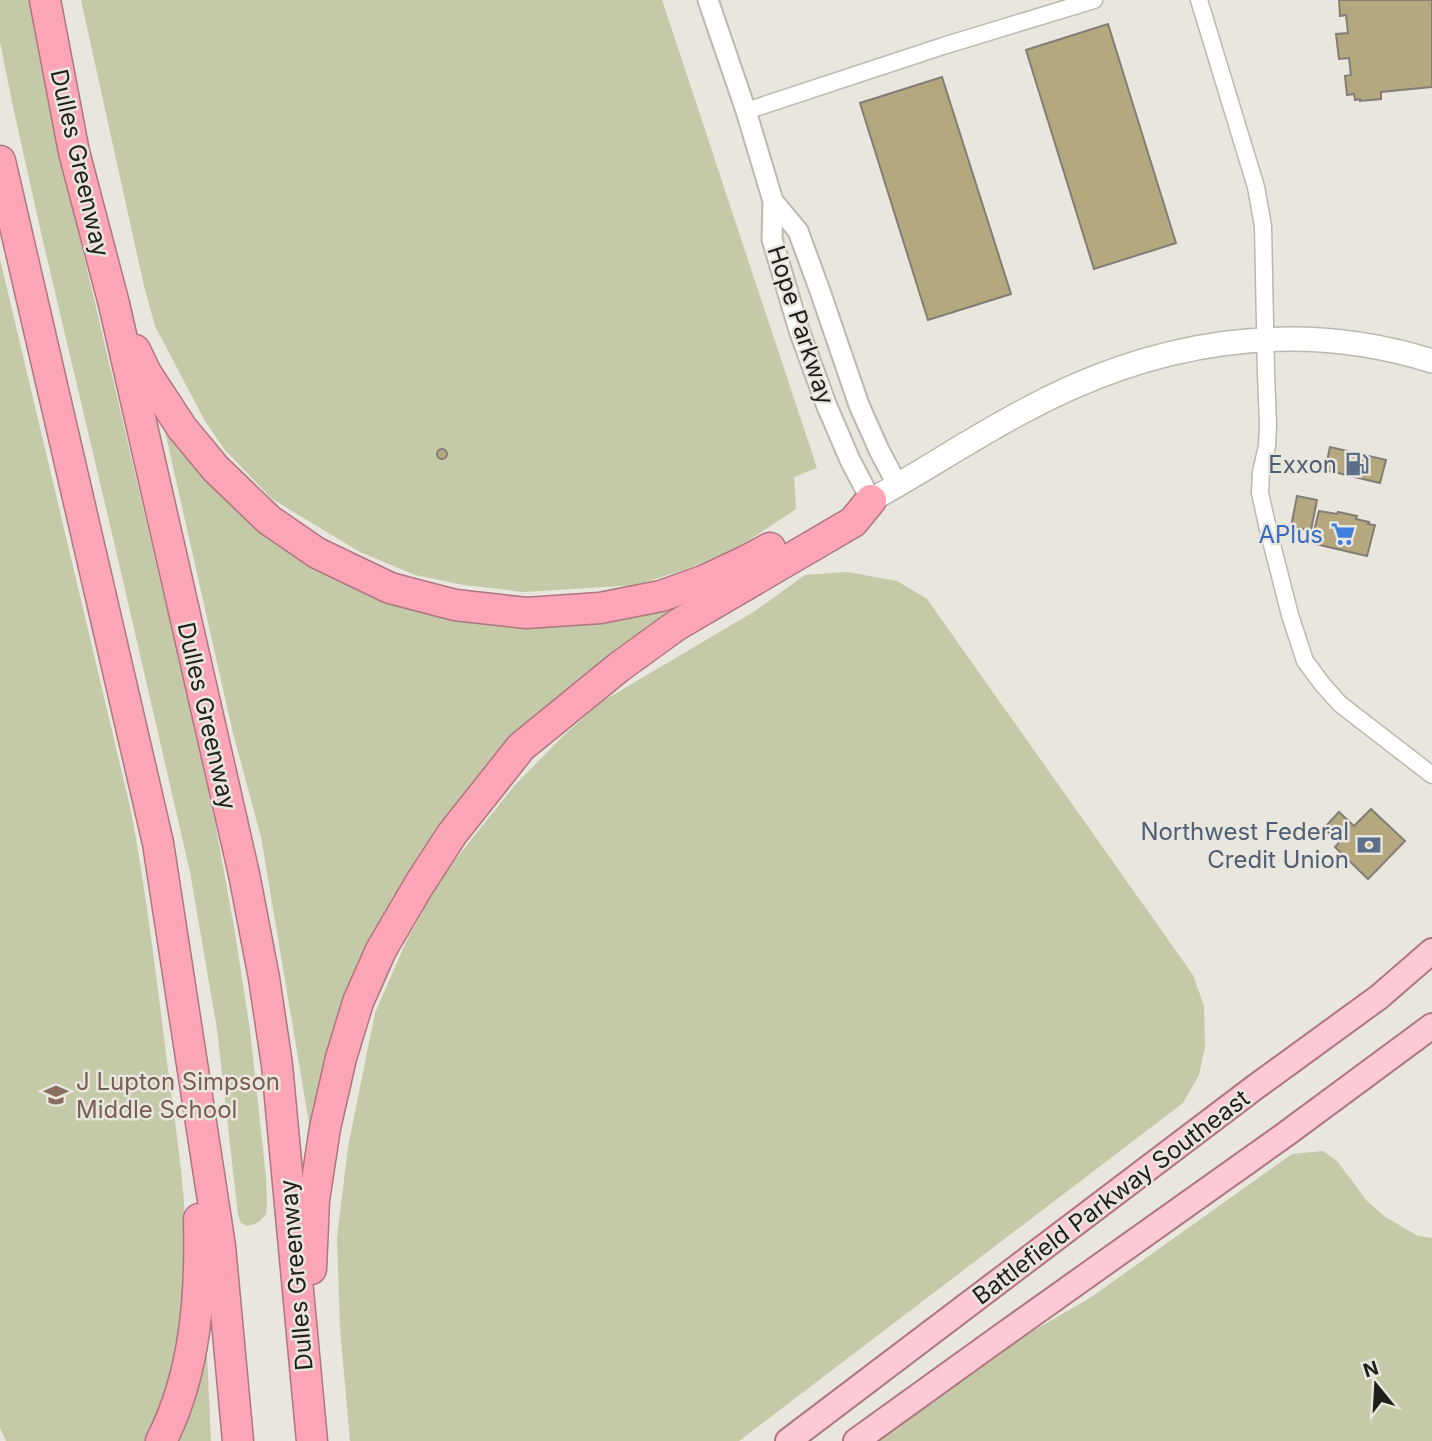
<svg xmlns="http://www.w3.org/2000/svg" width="1432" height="1441" font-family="Inter,sans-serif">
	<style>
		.green { fill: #c4c9a7 }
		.building { fill: #b5a87f; stroke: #807e76; stroke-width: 2 }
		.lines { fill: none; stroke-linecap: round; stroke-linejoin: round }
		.minor-casing { stroke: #bbb8b0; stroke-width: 19 }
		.tertiary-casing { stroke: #bbb8b0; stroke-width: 23 }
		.secondary-casing { stroke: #bbb8b0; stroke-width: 26 }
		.primary-casing { stroke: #ae7680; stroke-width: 28 }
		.motorway-casing { stroke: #ae7680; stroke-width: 33 }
		.minor { stroke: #fff; stroke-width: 16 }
		.tertiary { stroke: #fff; stroke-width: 19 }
		.secondary { stroke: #fff; stroke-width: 23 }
		.primary { stroke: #fdc9d4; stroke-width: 24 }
		.motorway { stroke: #fba5b7; stroke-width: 30 }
		.labels { text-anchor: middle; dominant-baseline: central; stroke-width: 5; stroke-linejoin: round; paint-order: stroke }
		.street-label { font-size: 24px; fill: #1f1e1b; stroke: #e8e6dd }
		.service-label { font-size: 24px; fill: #4e5e75; stroke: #e8e6dd; text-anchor: end }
		.shop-label { font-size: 24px; fill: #366cbe; stroke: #e8e6dd; text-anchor: end }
		.education-label { font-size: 24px; fill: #785e54; stroke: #e8e6dd; text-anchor: start }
	</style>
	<rect width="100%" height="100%" fill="#e8e6dd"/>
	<g class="green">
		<path d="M0,0H31L56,137L184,682L215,822L234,927L250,1030L266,1177L267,1205L266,1214L260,1221L255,1224L247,1226L241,1223L238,1215L217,1029L190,872L118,559L42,237L12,102L0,42Z"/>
		<path d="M81,0H662L817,468L794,477L796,509L740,546L690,568L636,585L524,592L464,585L415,575L360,552L272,499L224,449L205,421L155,326L144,286Z"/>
		<path d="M0,259L131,811C146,892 156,973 166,1054C175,1127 190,1208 185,1281C181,1336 168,1391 146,1441H6L0,1428Z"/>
		<path d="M160,409L206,475L438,612L698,599L454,811L391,900L343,1018L310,1129L261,837L232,729Z"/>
		<path d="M847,572L897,581L927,599L1193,975L1204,1006L1205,1047L1199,1075L1183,1103L739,1441H350L340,1328L337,1238L348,1147L375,1013L406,942L442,876L515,785L564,735L603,701L755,611L805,575Z"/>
		<path d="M1323,1151L1337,1161L1367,1201L1384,1216L1418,1236L1432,1238V1441H873L993,1354L1090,1298L1292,1154Z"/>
		<path d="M207,1354L211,1441H170L195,1378Z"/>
	</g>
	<g class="building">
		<path d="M1339,0H1432V87L1381,92V99L1360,101V99L1355,100L1354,94L1347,95L1345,76L1351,75L1349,58L1339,59L1336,34L1348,33L1346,15L1340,16Z"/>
		<path d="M1108,24L1176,243L1094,269L1026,50Z"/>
		<path d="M942,77L1011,294L928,320L860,103Z"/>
		<path d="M1330,447L1386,460L1380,483L1325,470Z"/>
		<circle cx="442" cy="454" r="5"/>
		<path d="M1297,496L1317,500L1311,530L1291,527Z"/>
		<path d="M1319,511L1337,514L1338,512L1357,516L1356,519L1369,522L1368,524L1375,525L1367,556L1311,543Z"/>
		<path d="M1371,809L1405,841L1368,879L1335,847L1339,843L1324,828L1339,812L1354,826Z"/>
	</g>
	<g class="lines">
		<g class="minor-casing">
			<g id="minor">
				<path d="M1199,0L1256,187L1263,226L1266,373L1268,424L1267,446L1261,472L1260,493L1268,529L1290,615L1305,661L1323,685L1340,704L1432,775"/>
				<path d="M746,111L943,46L1094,0"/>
			</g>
		</g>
		<g class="tertiary-casing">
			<g id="tertiary">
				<path d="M708,0L746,111L773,201L772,239L799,330L826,404L850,460L871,500"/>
				<path d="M773,201L798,231L820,291L859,405L879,450L898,486"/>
			</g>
		</g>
		<g class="secondary-casing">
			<path id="secondary" d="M871,500C922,472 971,439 1022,412C1150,342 1291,317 1432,361"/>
		</g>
		<g class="primary-casing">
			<g id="primary">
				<path d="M788,1441L1254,1088L1379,997L1432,951"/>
				<path d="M856,1441L999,1338L1286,1134L1432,1026"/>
			</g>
		</g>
		<g class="motorway-casing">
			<g id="motorway">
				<path d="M45,0L74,152L114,304L244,874L264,978L277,1065L312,1441"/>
				<path d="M0,161L158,843L220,1246L238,1441"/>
				<path d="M135,350L146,373L182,428L216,469L269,520L317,553L390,588L455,605L526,613L600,608L661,596L703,581L748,560L770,548"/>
				<path d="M311,1269L314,1200L325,1128L341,1058L358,1002L381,950L419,885L452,834L521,747L619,667L677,625L853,522L871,500"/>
				<path d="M161,1441C196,1373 201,1294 199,1219"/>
			</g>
		</g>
		<use href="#minor" class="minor"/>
		<use href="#tertiary" class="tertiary"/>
		<use href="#secondary" class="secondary"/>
		<use href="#primary" class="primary"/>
		<use href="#motorway" class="motorway"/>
	</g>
	<defs>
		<g id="fuel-bare" transform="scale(1.89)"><path d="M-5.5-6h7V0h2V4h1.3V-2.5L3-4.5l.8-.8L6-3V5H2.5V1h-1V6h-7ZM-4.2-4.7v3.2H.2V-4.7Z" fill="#5c6f8a" stroke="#e8e6dd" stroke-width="2.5" paint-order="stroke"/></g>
		<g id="supermarket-bare" transform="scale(1.89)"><path d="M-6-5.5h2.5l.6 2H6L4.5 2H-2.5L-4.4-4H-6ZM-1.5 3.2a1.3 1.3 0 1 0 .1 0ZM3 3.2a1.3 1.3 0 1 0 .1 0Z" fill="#3f7fe0" stroke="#e8e6dd" stroke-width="2.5" paint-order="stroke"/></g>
		<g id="bank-bare" transform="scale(1.89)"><path d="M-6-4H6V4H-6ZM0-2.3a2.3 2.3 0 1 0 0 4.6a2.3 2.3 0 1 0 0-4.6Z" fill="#5c6f8a" stroke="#e8e6dd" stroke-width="2.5" paint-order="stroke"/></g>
		<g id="school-bare" transform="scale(1.89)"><path d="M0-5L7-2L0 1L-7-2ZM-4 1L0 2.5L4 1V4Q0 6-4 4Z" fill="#8d6e63" stroke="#e8e6dd" stroke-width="2.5" paint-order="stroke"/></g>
	</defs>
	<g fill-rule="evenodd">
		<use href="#fuel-bare" x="1357" y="464"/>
		<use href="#supermarket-bare" x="1343" y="534"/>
		<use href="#bank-bare" x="1369" y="845"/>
		<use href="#school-bare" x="56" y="1095"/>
	</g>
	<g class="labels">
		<g class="street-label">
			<text transform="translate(80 163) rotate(77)">Dulles Greenway</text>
			<text transform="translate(801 325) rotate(72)">Hope Parkway</text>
			<text transform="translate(207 716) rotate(77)">Dulles Greenway</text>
			<text transform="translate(1111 1197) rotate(-37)">Battlefield Parkway Southeast</text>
			<text transform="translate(296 1275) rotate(-95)">Dulles Greenway</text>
		</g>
		<g class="service-label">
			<text x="1337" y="464">Exxon</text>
			<text x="1349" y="831">Northwest Federal<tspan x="1349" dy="28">Credit Union</tspan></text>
		</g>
		<g class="shop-label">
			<text x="1323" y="534">APlus</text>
		</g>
		<g class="education-label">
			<text x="76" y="1081">J Lupton Simpson<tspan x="76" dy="28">Middle School</tspan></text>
		</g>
	</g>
	<g transform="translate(1376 1385) rotate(342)" stroke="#e8e6dd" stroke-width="5" paint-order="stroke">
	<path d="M0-5L12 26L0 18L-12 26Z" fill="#1f1e1b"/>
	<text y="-10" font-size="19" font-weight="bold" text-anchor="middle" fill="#1f1e1b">N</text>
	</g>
</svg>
